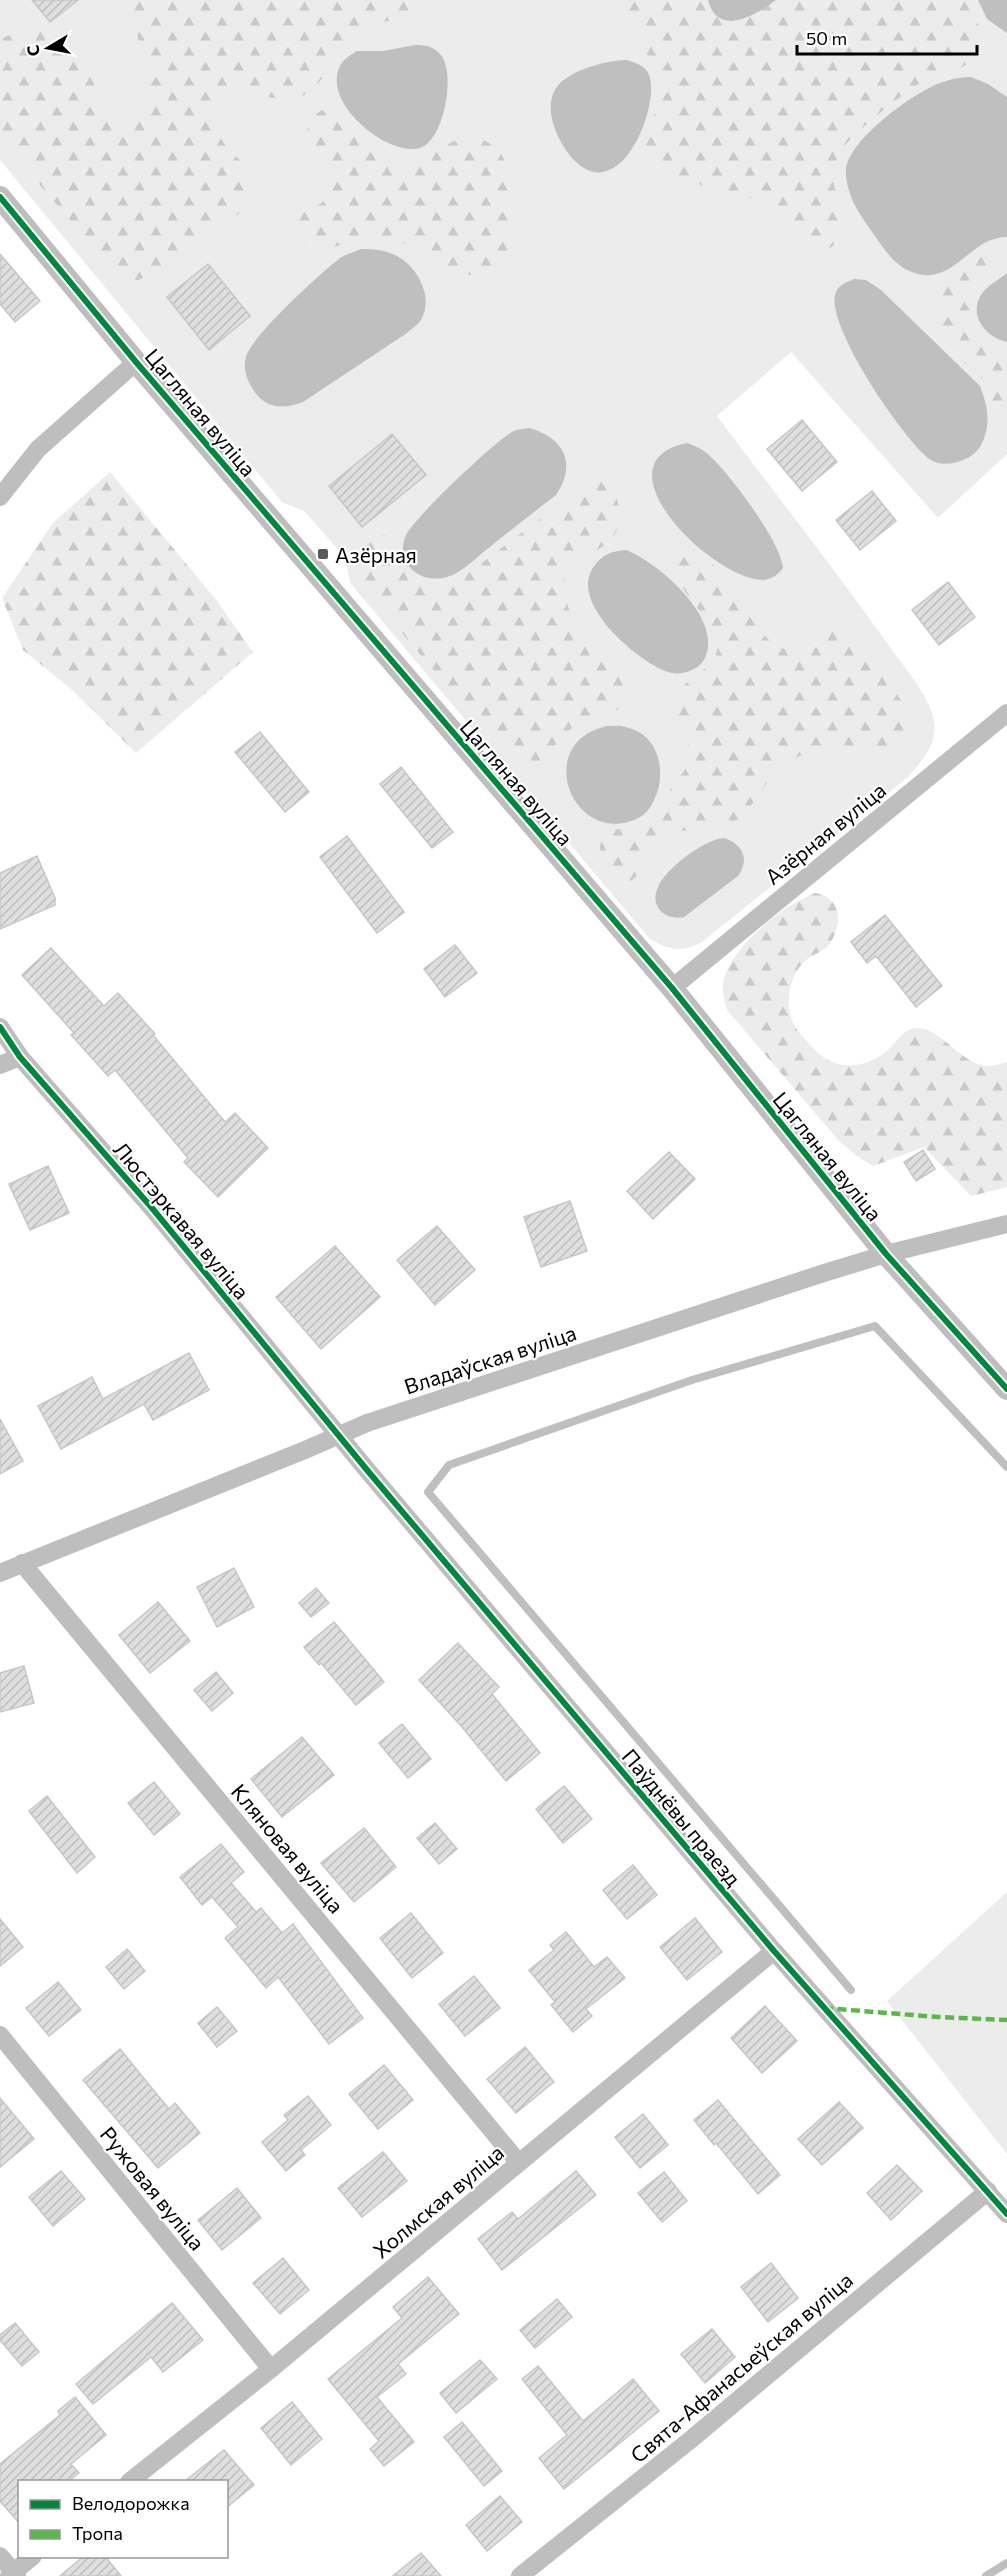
<svg xmlns="http://www.w3.org/2000/svg" width="1007" height="2576" font-family="Commissioner,sans-serif">
	<style>
		.grass { fill: #ececec }
		.forest { fill: url(#forest-firs) }
		.water { fill: #bfbfbf }
		.lines { fill: none; stroke-linecap: round; stroke-linejoin: round }
		.stream { stroke: #bfbfbf; stroke-width: 8 }
		.building { fill: url(#building-hatch); stroke: #c7c7c7; stroke-width: 1.5 }
		.minor { stroke: #bebebe; stroke-width: 18 }
		.tertiary { stroke: #bebebe; stroke-width: 22 }
		.quiet { stroke: #58b947; stroke-width: 4.5; stroke-dasharray: 9 4.5; stroke-linecap: butt }
		.cycleway-casing { stroke: #fff; stroke-width: 10 }
		.cycleway { stroke: #00873e; stroke-width: 6 }
		.poi-dot { fill: #595959; stroke: #fff; stroke-width: 2 }
		.labels { text-anchor: middle; dominant-baseline: central; stroke-width: 4.5; stroke-linejoin: round; paint-order: stroke }
		.street-label { font-size: 21px; fill: #000; stroke: #fff }
		.poi-label { font-size: 21px; fill: #000; stroke: #fff; text-anchor: start }
	</style>
	<defs>
		<pattern id="forest-firs" width="22" height="20" patternUnits="userSpaceOnUse" patternTransform="scale(1.5)"><rect width="22" height="20" fill="#ececec"/><path d="M5 1l3.5 6h-7zM16 11l3.5 6h-7z" fill="#c9c9c9"/></pattern>
		<pattern id="building-hatch" width="6" height="6" patternUnits="userSpaceOnUse" patternTransform="scale(1.5)"><rect width="6" height="6" fill="#dfdfdf"/><path d="M-1 1l2-2M0 6l6-6M5 7l2-2" fill="none" stroke="#bebebe"/></pattern>
	</defs>
	<rect width="100%" height="100%" fill="#fff"/>
	<g class="grass">
		<path d="M0,0H1007V454L938,518L791,352L717,416C774,492 832,566 887,643C903,667 928,692 934,721C938,744 921,762 908,777L702,942C682,953 667,950 649,938L350,583L345,557L304,511L282,502L0,160Z"/>
		<path d="M1007,1892V2154L887,2001Z"/>
	</g>
	<g class="forest">
		<path d="M132,0H428C420,7 411,13 401,17C388,22 371,23 359,31C336,48 326,85 302,96C277,108 237,81 223,93C219,97 216,104 216,110C209,153 257,155 252,193C251,200 246,207 241,212C230,222 214,226 201,235C180,249 162,268 139,280L128,279L114,272L0,138V39C7,37 14,32 22,31C43,27 72,37 83,57C100,88 94,127 144,118L151,101L148,77L131,11Z"/>
		<path d="M620,0H967C982,24 990,56 958,69C947,73 935,74 924,81C903,93 877,115 859,131C846,142 832,159 833,177C834,196 854,240 827,249C805,257 783,209 760,201C746,196 730,196 716,191C706,188 697,182 686,179C667,172 653,171 645,149C647,133 655,120 657,104C663,71 633,30 620,0Z"/>
		<path d="M325,109C354,114 360,155 389,163C424,173 449,127 482,140C490,142 499,150 503,157C508,169 507,185 508,198C509,214 515,231 511,247C505,277 465,279 443,270C426,262 414,247 397,240C384,235 365,236 352,240C343,243 335,248 326,249C311,251 289,236 298,219C303,210 312,209 320,204C336,194 331,173 323,159C312,140 294,122 325,109Z"/>
		<path d="M984,253C991,253 996,252 1001,258C1007,273 978,283 972,293C963,310 977,338 993,346C997,347 1003,348 1007,349V425C991,416 995,395 984,381C973,369 957,359 948,345C922,304 942,269 984,253Z"/>
		<path d="M110,472L217,601L253,652L136,753L70,688L23,650L2,598L53,523Z"/>
		<path d="M594,481L603,482C613,488 617,496 619,508C623,549 591,548 568,567C558,590 571,623 588,640C594,646 601,648 607,654C623,669 632,692 616,711C604,718 588,717 576,725C544,747 546,783 500,749L375,601C360,581 349,559 366,537L385,535C395,543 394,552 399,564C412,592 442,588 465,576L576,491Z"/>
		<path d="M686,554C734,555 742,632 782,648C815,661 823,617 852,630L903,703C913,724 913,761 879,754C866,751 854,745 839,745C818,746 798,755 781,768C763,782 754,808 738,819C714,836 683,821 661,841C646,854 634,904 609,873C603,866 597,848 602,839C608,828 632,828 642,821C651,816 683,774 688,765C697,744 673,725 677,700C681,672 722,674 717,641C713,615 654,575 686,554Z"/>
		<path d="M815,893C841,897 843,922 831,942C825,952 814,953 805,961C790,974 785,1000 792,1020C796,1031 806,1040 814,1049C835,1072 867,1070 890,1048C898,1040 905,1027 918,1028C946,1031 960,1065 989,1066C995,1066 1002,1063 1007,1062V1187L971,1196L924,1147L873,1166L857,1156L839,1141L727,1010C724,1000 721,989 724,978C734,945 783,905 815,893Z"/>
	</g>
	<g class="water">
		<path d="M708,0H776C757,14 718,39 708,0Z"/>
		<path d="M978,0H1007V33L987,19Z"/>
		<path d="M415,45C425,45 433,46 440,54C457,72 444,141 420,148C387,157 321,102 340,66C343,59 351,55 357,51H383Z"/>
		<path d="M626,60C634,62 644,65 648,73C663,99 622,209 574,160C556,141 537,98 565,79C582,67 606,61 626,60Z"/>
		<path d="M971,77L988,84L1007,97V237C972,236 955,283 918,274C897,269 887,253 875,236C862,218 845,195 846,170C848,140 913,93 940,83C950,79 960,77 971,77Z"/>
		<path d="M361,249C374,249 386,250 397,256C418,267 434,298 421,320C418,325 411,329 407,333L303,402C287,408 270,410 257,395C249,385 242,371 246,357C251,336 321,273 340,258C347,254 354,252 361,249Z"/>
		<path d="M1007,273V342C984,337 966,312 984,291C990,284 1000,279 1007,273Z"/>
		<path d="M854,279L866,280L881,290L980,386C988,407 992,426 980,447C971,461 945,469 931,460C906,444 822,321 836,292C839,285 847,282 854,279Z"/>
		<path d="M529,428C565,438 577,464 556,495C534,512 512,529 491,546C480,554 470,565 458,572C428,591 392,566 406,535C415,517 493,443 512,432C517,429 523,429 529,428Z"/>
		<path d="M687,443C696,446 704,450 711,457C731,476 781,542 783,568C778,575 772,579 764,580C713,581 593,462 687,443Z"/>
		<path d="M626,550C657,562 712,610 708,646C708,654 703,664 696,668C686,674 675,675 665,671C635,659 566,600 595,565C603,554 613,551 626,550Z"/>
		<path d="M607,726C613,726 620,725 625,727C661,734 668,776 652,804C647,814 639,819 628,822C569,838 535,742 607,726Z"/>
		<path d="M724,838C743,844 750,860 738,876L684,917C665,921 649,906 658,887C666,868 705,839 724,838Z"/>
	</g>
	<g class="lines">
		<g class="stream">
			<path d="M851,1990L428,1492L449,1465L692,1380L875,1326L1007,1467"/>
			<path d="M986,2576L1007,2563"/>
		</g>
	</g>
	<g class="building">
		<path d="M32,0H78L50,22Z"/>
		<path d="M0,254L40,301L15,322L0,304Z"/>
		<path d="M208,264L250,316L209,350L167,297Z"/>
		<path d="M802,420L837,462L802,491L767,449Z"/>
		<path d="M392,434L426,475L362,527L329,486Z"/>
		<path d="M872,491L896,521L860,550L836,520Z"/>
		<path d="M948,582L975,617L939,645L912,610Z"/>
		<path d="M260,732L309,792L285,812L235,752Z"/>
		<path d="M401,767L453,832L432,848L380,784Z"/>
		<path d="M347,836L404,912L377,933L320,857Z"/>
		<path d="M37,856L55,898V905L0,929V873Z"/>
		<path d="M885,915L942,986L916,1007L876,956L867,963L851,942Z"/>
		<path d="M455,945L477,973L445,997L424,969Z"/>
		<path d="M51,948L104,1006L118,993L155,1034L153,1035L225,1122L235,1113L268,1148L218,1197L184,1162L188,1158L115,1070L108,1076L71,1035L74,1033L22,975Z"/>
		<path d="M923,1150L935,1169L916,1181L904,1162Z"/>
		<path d="M669,1152L695,1179L653,1219L627,1191Z"/>
		<path d="M48,1166L69,1213L30,1230L9,1184Z"/>
		<path d="M570,1201L587,1251L541,1267L524,1217Z"/>
		<path d="M437,1226L475,1270L435,1305L397,1260Z"/>
		<path d="M335,1246L380,1297L321,1349L276,1297Z"/>
		<path d="M189,1353L209,1390L153,1420L144,1404L61,1449L38,1406L92,1377L103,1399Z"/>
		<path d="M0,1419L23,1461L0,1474Z"/>
		<path d="M234,1568L254,1607L217,1627L197,1587Z"/>
		<path d="M316,1588L329,1603L311,1617L299,1603Z"/>
		<path d="M158,1602L190,1641L150,1673L119,1635Z"/>
		<path d="M334,1622L384,1682L356,1705L321,1663L319,1665L304,1647Z"/>
		<path d="M458,1643L499,1687L492,1694L540,1753L506,1781L462,1727L419,1680Z"/>
		<path d="M24,1666L34,1703L0,1712V1673Z"/>
		<path d="M216,1672L233,1693L212,1711L194,1690Z"/>
		<path d="M402,1724L431,1759L408,1778L379,1743Z"/>
		<path d="M302,1737L334,1775L282,1817L251,1779Z"/>
		<path d="M154,1782L180,1814L154,1835L128,1803Z"/>
		<path d="M564,1786L592,1819L563,1843L536,1809Z"/>
		<path d="M47,1796L95,1857L77,1873L29,1811Z"/>
		<path d="M435,1823L457,1849L439,1864L417,1838Z"/>
		<path d="M364,1828L396,1867L354,1902L321,1863Z"/>
		<path d="M221,1844L244,1872L231,1883L256,1912L261,1908L282,1933L293,1924L363,2018L329,2044L278,1977L266,1988L225,1938L238,1927L212,1897L202,1905L180,1877Z"/>
		<path d="M633,1865L657,1895L627,1919L603,1890Z"/>
		<path d="M411,1913L443,1953L412,1978L380,1938Z"/>
		<path d="M695,1918L722,1952L687,1980L660,1947Z"/>
		<path d="M0,1919L23,1947L0,1966Z"/>
		<path d="M566,1932L594,1967L607,1957L625,1978L586,2009L592,2016L573,2032L551,2005L555,2002L529,1970L554,1950L550,1945Z"/>
		<path d="M127,1949L145,1971L124,1989L106,1967Z"/>
		<path d="M474,1976L500,2008L465,2036L439,2004Z"/>
		<path d="M58,1982L81,2010L49,2036L26,2008Z"/>
		<path d="M765,2006L797,2041L762,2073L731,2038Z"/>
		<path d="M217,2007L237,2031L217,2047L198,2023Z"/>
		<path d="M525,2047L554,2082L516,2113L487,2079Z"/>
		<path d="M120,2049L169,2109L175,2103L200,2133L158,2168L83,2080Z"/>
		<path d="M384,2065L413,2100L378,2129L349,2094Z"/>
		<path d="M308,2096L331,2125L301,2150L305,2155L286,2171L262,2142L288,2120L284,2115Z"/>
		<path d="M0,2098L34,2139L0,2167Z"/>
		<path d="M718,2100L780,2175L758,2194L716,2143L714,2145L694,2120Z"/>
		<path d="M839,2102L863,2128L822,2165L798,2139Z"/>
		<path d="M643,2114L668,2145L640,2168L615,2137Z"/>
		<path d="M383,2152L407,2181L362,2217L338,2188Z"/>
		<path d="M897,2165L922,2191L891,2220L867,2193Z"/>
		<path d="M61,2171L85,2199L53,2226L29,2197Z"/>
		<path d="M576,2171L596,2195L502,2270L478,2239L512,2212L518,2219Z"/>
		<path d="M664,2172L687,2201L662,2222L638,2193Z"/>
		<path d="M237,2188L261,2218L222,2250L198,2220Z"/>
		<path d="M283,2258L309,2290L280,2314L253,2283Z"/>
		<path d="M771,2263L798,2298L768,2322L741,2287Z"/>
		<path d="M428,2277L459,2314L398,2364L406,2374L377,2397L414,2442L384,2466L370,2449L379,2441L328,2379L402,2318L393,2307Z"/>
		<path d="M557,2299L572,2317L535,2348L520,2330Z"/>
		<path d="M172,2303L203,2340L163,2372L151,2357L93,2404L76,2384Z"/>
		<path d="M15,2323L39,2352L22,2366L0,2340V2335Z"/>
		<path d="M712,2329L735,2357L705,2383L681,2354Z"/>
		<path d="M480,2360L497,2379L456,2413L440,2393Z"/>
		<path d="M538,2366L583,2421L633,2379L659,2411L564,2489L539,2458L567,2435L522,2379Z"/>
		<path d="M75,2397L106,2435L71,2464L79,2473L69,2481H20V2524L0,2501V2464L60,2415L58,2411Z"/>
		<path d="M292,2402L322,2439L291,2465L261,2428Z"/>
		<path d="M462,2422L502,2471L484,2486L444,2437Z"/>
		<path d="M224,2450L254,2485L226,2508V2481H185Z"/>
		<path d="M500,2496L522,2522L487,2551L466,2525Z"/>
		<path d="M421,2553L441,2576H393Z"/>
		<path d="M84,2556H105L121,2576H60Z"/>
	</g>
	<g class="lines">
		<g class="minor">
			<path d="M0,497L38,449L136,362"/>
			<path d="M672,988L1007,713"/>
			<path d="M0,1027L20,1057L152,1208L367,1470L774,1951L1007,2214"/>
			<path d="M0,1065L20,1057"/>
			<path d="M22,1563L519,2163"/>
			<path d="M0,1573L305,1450L367,1423L824,1273L886,1254L1007,1224"/>
			<path d="M0,2035L271,2369"/>
			<path d="M129,2482L271,2369L774,1951"/>
			<path d="M0,2556L17,2576"/>
			<path d="M9,2576L33,2556"/>
			<path d="M520,2576L689,2441L988,2191"/>
		</g>
		<path class="tertiary" d="M0,197L136,362L672,988L886,1254L1007,1389"/>
		<path class="quiet" d="M824,2008L938,2017L1007,2020"/>
		<g class="cycleway-casing">
			<g id="cycleway">
				<path d="M0,197L136,362L672,988L886,1254L1007,1389"/>
				<path d="M0,1027L20,1057L152,1208L367,1470L774,1951L1007,2214"/>
			</g>
		</g>
		<use href="#cycleway" class="cycleway"/>
	</g>
	<rect class="poi-dot" x="317" y="548" width="12" height="12" rx="3"/>
	<g class="labels">
		<g class="street-label">
			<text transform="translate(201 412) rotate(50)">Цагляная вуліца</text>
			<text transform="translate(517 782) rotate(49)">Цагляная вуліца</text>
			<text transform="translate(825 833) rotate(-39)">Азёрная вуліца</text>
			<text transform="translate(828 1156) rotate(51)">Цагляная вуліца</text>
			<text transform="translate(182 1220) rotate(50)">Люстэркавая вуліца</text>
			<text transform="translate(490 1359) rotate(-18)">Владаўская вуліца</text>
			<text transform="translate(682 1817) rotate(50)">Паўднёвы праезд</text>
			<text transform="translate(288 1848) rotate(50)">Кляновая вуліца</text>
			<text transform="translate(153 2188) rotate(51)">Ружовая вуліца</text>
			<text transform="translate(438 2201) rotate(-40)">Холмская вуліца</text>
			<text transform="translate(741 2367) rotate(-40)">Свята-Афанасьеўская вуліца</text>
		</g>
		<g class="poi-label">
			<text x="335" y="554">Азёрная</text>
		</g>
	</g>
	<rect x="18" y="2480" width="210" height="78" fill="#ffffff" stroke="#999999" stroke-width="1.5"/>
	<rect x="30" y="2500" width="30" height="9" fill="#00873e" stroke="#999999" stroke-width="1.5"/>
	<text x="72" y="2510" font-size="18" fill="#000000">Велодорожка</text>
	<rect x="30" y="2530" width="30" height="9" fill="#58b947" stroke="#999999" stroke-width="1.5"/>
	<text x="72" y="2540" font-size="18" fill="#000000">Тропа</text>
	<g transform="translate(48 48) rotate(260)" stroke="#ffffff" stroke-width="4.5" paint-order="stroke">
	<path d="M0-4.5L10 22L0 15L-10 22Z" fill="#000000"/>
	<text y="-9" font-size="16" font-weight="bold" text-anchor="middle" fill="#000000">С</text>
	</g>
	<path d="M797 45v9h180v-9" fill="none" stroke="#000000" stroke-width="3"/>
	<text x="806" y="45" font-size="18" fill="#000000" stroke="#ffffff" stroke-width="4.5" paint-order="stroke">50 m</text>
</svg>
